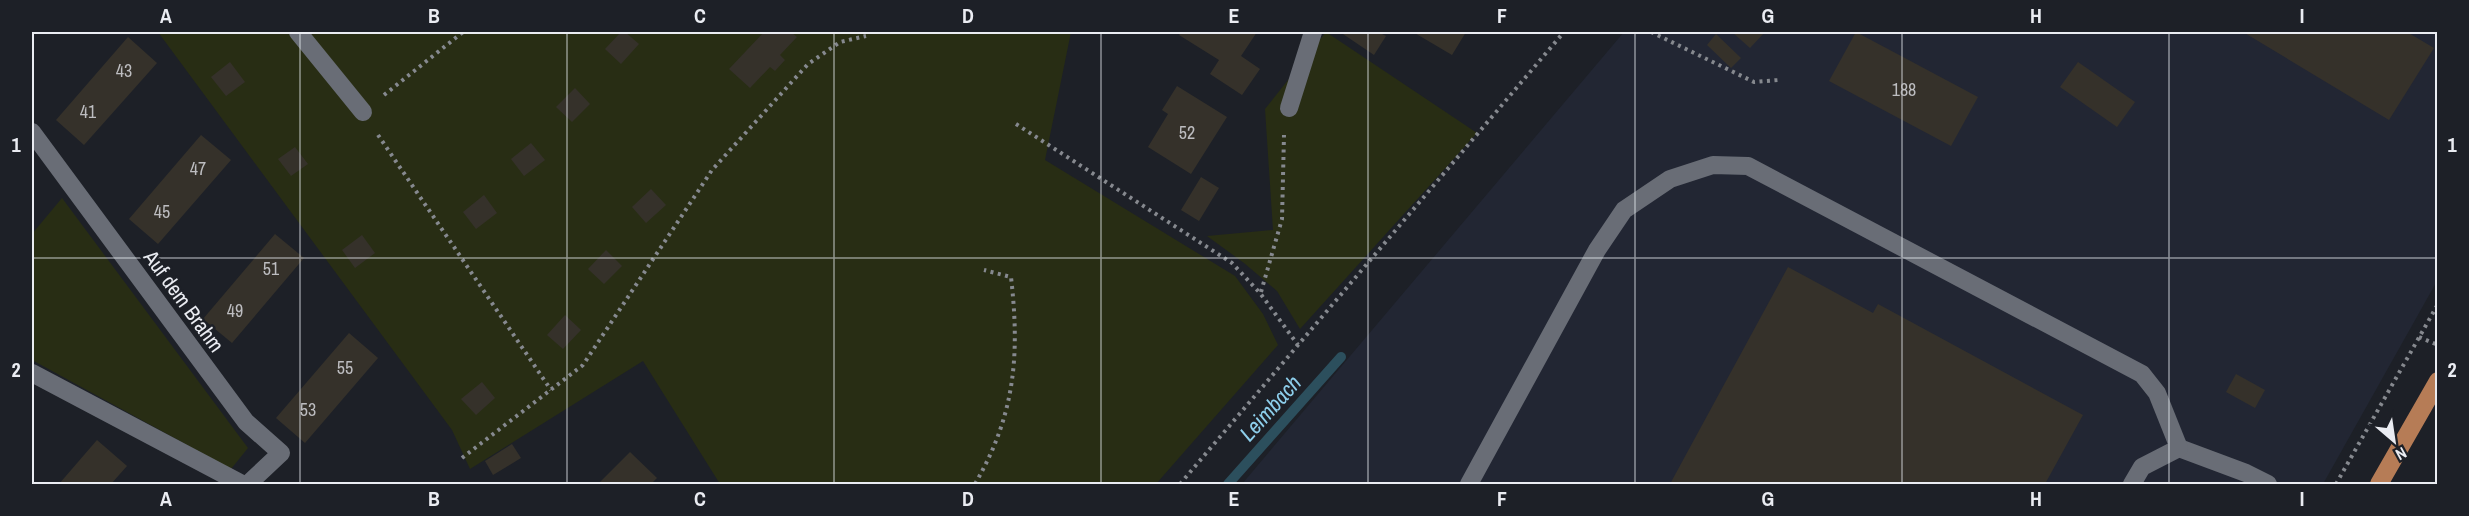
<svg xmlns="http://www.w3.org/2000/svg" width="2469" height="516" font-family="'Archivo Narrow',sans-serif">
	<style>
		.built { fill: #222633 }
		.green { fill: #282d14 }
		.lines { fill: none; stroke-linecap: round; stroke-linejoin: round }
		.stream { stroke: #2c4f5d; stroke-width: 10 }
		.building { fill: #35312a }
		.path { stroke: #86898f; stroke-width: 4; stroke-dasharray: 3 4.5; stroke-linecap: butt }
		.minor { stroke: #696d76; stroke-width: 18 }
		.major { stroke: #b67c56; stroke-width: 18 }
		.grid { fill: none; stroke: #eaecf2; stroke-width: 1.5; stroke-opacity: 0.55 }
		.labels { text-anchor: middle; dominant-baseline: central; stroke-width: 5; stroke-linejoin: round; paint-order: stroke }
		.number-label { font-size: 18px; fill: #bdbdc0 }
		.street-label { font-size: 21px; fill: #eaecf2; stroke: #1d2027 }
		.water-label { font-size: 22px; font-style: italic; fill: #8dceeb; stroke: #1d2027 }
		.neatline { fill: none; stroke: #eaecf2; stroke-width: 2 }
		.grid-label { font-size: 20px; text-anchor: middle; font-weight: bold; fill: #eaecf2 }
	</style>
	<rect width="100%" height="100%" fill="#1d2027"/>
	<path class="built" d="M1624,32H2437V281L2323,484H1242Z"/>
	<g class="green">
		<path d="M158,32H1071L1045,160L1235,276L1263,314L1278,345L1156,484H720L643,361L470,469L452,430Z"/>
		<path d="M1326,32L1477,133L1300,329L1277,291L1244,263L1207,236L1273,230L1265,109Z"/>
		<path d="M62,198L248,448L231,469L32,360V234Z"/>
	</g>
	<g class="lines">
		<path class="stream" d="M1228,484L1341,357"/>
	</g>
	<g class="building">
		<path d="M621,32H625L639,44L621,64L605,49Z"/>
		<path d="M764,32H791L797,37L780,55L785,60L775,71L770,67L750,88L729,69Z"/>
		<path d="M1181,32H1257L1241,56L1260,69L1242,95L1210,74L1219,60L1179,35Z"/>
		<path d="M1340,32H1378L1386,36L1374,55Z"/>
		<path d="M1413,32H1466L1452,55Z"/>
		<path d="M1732,32H1765L1750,48Z"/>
		<path d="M1856,32L1978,97L1951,146L1829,81Z"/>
		<path d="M2243,32H2407L2434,48L2389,120Z"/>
		<path d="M1716,34L1741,58L1731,68L1707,45Z"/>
		<path d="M128,37L157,63L84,145L56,120Z"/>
		<path d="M230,62L245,82L226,96L211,77Z"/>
		<path d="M2078,62L2135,102L2117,127L2060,87Z"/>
		<path d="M1177,86L1227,117L1191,174L1148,147L1168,114L1162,110Z"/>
		<path d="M575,88L590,104L572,122L556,107Z"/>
		<path d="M201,135L231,160L158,244L129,219Z"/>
		<path d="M531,143L545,160L524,176L511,159Z"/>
		<path d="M295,147L308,164L291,176L278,159Z"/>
		<path d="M1201,177L1219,188L1199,221L1181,210Z"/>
		<path d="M651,189L666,205L646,223L632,207Z"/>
		<path d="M484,195L497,213L476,229L463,212Z"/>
		<path d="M275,234L304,258L232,343L203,319Z"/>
		<path d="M362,235L375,253L355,268L342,250Z"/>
		<path d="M606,250L622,266L604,284L588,269Z"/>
		<path d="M1788,267L1873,313L1878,304L2083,415L2045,484H1670Z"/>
		<path d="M565,315L581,330L563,349L547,335Z"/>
		<path d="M349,333L378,358L305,443L276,418Z"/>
		<path d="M2236,374L2265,390L2255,408L2226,392Z"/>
		<path d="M482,382L495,398L476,415L461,399Z"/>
		<path d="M97,440L127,466L111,484H59Z"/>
		<path d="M512,444L521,458L493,475L485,461Z"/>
		<path d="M630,452L657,478L651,484H598Z"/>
	</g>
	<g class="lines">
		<g class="path">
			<path d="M1651,32L1754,82L1779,80"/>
			<path d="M384,95L463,32"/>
			<path d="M1016,124L1232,263L1260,293L1298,345"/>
			<path d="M378,135L551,390"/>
			<path d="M1261,292L1282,219L1284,135"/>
			<path d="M2419,337L2438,345"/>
			<path d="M462,458L583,365L712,170L808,64L840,42L866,36"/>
			<path d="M975,484C1015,415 1020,356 1011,277L984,270"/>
			<path d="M1180,484L1564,32"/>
			<path d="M2336,484L2438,304"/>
		</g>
		<g class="minor">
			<path d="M298,32L363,112"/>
			<path d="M1289,108L1313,32"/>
			<path d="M32,132L246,422L281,453L248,484"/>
			<path d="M32,373L242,484"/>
			<path d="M2179,448L2246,473L2268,484"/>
			<path d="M1469,484L1597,250L1624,210L1670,179L1713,165L1748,166L2142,374L2157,393L2179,448L2142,467L2132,484"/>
		</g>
		<path class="major" d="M2379,484L2438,381"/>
	</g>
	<path class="grid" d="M300,32V484M567,32V484M834,32V484M1101,32V484M1368,32V484M1635,32V484M1902,32V484M2169,32V484M32,258H2438"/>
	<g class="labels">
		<g class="number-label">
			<text x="124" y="70">43</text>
			<text x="1904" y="89">188</text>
			<text x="88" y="111">41</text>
			<text x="1187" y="132">52</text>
			<text x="198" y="168">47</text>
			<text x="162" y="211">45</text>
			<text x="271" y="268">51</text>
			<text x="235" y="310">49</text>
			<text x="345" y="367">55</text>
			<text x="308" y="409">53</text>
		</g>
		<g class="street-label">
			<text transform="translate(184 301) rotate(54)">Auf dem Brahm</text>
		</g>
		<g class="water-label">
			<text transform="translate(1270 408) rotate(-48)">Leimbach</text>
		</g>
	</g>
	<rect width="2469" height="516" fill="none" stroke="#1d2027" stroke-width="66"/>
	<g transform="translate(2394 441) rotate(151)" stroke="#1d2027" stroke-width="4.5" paint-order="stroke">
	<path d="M0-4.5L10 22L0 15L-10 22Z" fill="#eaecf2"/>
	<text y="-9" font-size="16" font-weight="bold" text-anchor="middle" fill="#eaecf2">N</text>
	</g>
	<rect x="33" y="33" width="2403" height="450" class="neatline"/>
	<g class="grid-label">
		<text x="166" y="23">A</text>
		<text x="434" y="23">B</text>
		<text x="700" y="23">C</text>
		<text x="968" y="23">D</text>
		<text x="1234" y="23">E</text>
		<text x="1502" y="23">F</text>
		<text x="1768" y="23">G</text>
		<text x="2036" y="23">H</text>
		<text x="2302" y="23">I</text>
		<text x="16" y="152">1</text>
		<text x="2452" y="152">1</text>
		<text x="16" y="377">2</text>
		<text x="2452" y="377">2</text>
		<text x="166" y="506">A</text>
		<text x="434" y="506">B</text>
		<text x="700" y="506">C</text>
		<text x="968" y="506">D</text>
		<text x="1234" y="506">E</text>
		<text x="1502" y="506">F</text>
		<text x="1768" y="506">G</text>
		<text x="2036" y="506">H</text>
		<text x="2302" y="506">I</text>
	</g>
</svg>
